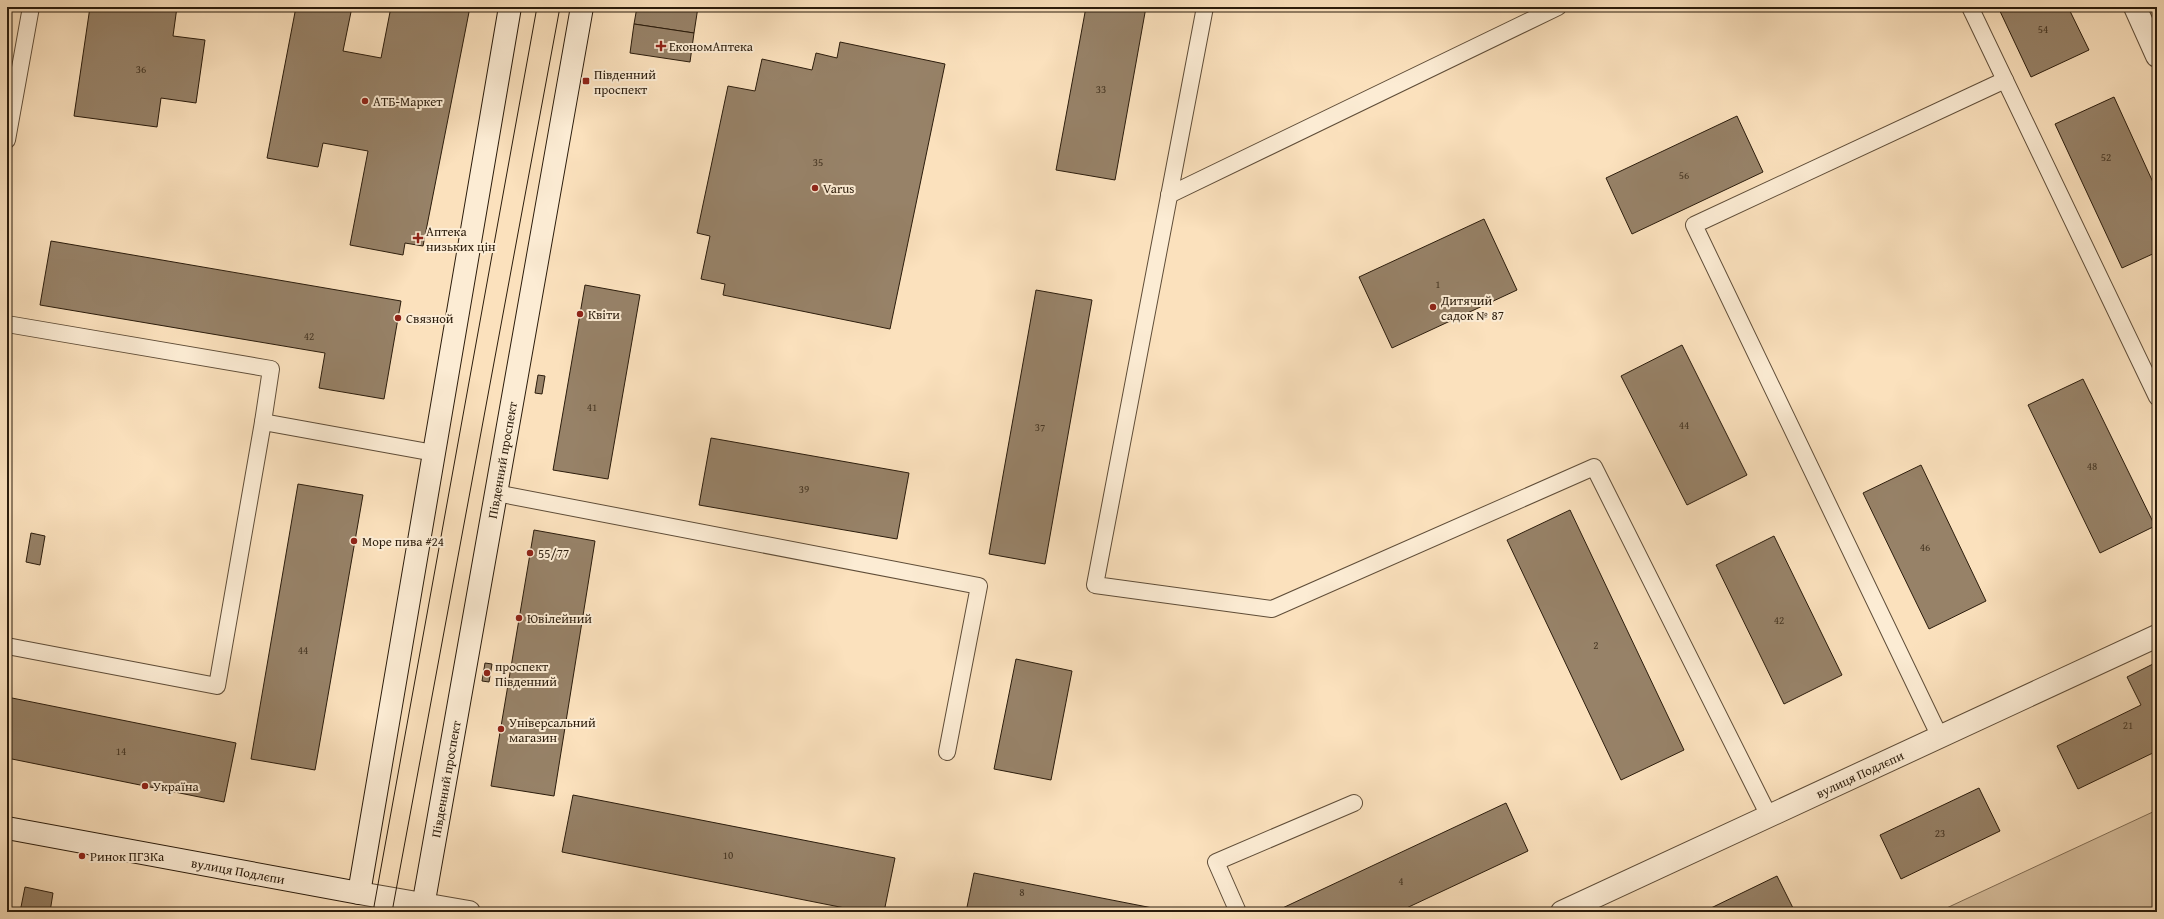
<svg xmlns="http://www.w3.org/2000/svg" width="2164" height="919" font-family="'Gentium Book Plus',serif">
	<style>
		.green { fill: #d8c09f; stroke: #826e56 }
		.building { fill: #978268; stroke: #2b1c0c }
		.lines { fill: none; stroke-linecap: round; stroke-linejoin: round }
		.service-casing { stroke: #5f4d38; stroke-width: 18 }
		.minor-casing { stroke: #5f4d38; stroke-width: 24 }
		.secondary-casing { stroke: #2b1c0c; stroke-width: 24 }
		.service { stroke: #fcecd4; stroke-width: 16 }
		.minor { stroke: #fcecd4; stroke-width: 22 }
		.secondary { stroke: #fcecd4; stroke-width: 22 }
		.tram { stroke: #2b1c0c; stroke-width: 1 }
		.poi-dot { fill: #8f2418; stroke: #fcecd4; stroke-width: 1.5 }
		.labels { text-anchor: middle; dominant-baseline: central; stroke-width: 4; stroke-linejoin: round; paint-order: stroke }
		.number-label { font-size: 11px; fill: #463623 }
		.poi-label { font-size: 13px; fill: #2b1c0c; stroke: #fcecd4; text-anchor: start }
		.street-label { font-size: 13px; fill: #2b1c0c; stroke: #fcecd4 }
	</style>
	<rect width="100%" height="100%" fill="#fbe1bd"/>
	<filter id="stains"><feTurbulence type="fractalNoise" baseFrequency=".005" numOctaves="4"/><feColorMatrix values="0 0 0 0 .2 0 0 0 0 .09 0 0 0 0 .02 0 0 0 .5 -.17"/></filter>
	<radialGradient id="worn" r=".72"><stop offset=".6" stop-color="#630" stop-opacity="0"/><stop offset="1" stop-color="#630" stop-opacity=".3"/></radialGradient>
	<g class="green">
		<path d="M2135,7H2157V56Z"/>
		<path d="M2157,810V912H1938Z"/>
	</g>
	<g class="building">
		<path d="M90,7H177L173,36L205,40L196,103L161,98L157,127L74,116Z"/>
		<path d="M296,7H352L343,51L381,58L391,7H470L423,246L405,243L403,255L350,245L368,151L323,143L318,167L267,158Z"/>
		<path d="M637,7H698L694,33L634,24Z"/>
		<path d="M1086,7H1146L1115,180L1056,170Z"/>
		<path d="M1998,7H2068L2089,50L2031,77Z"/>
		<path d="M634,24L694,33L690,62L630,53Z"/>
		<path d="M840,42L945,64L890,329L723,295L725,284L701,279L710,236L697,233L728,86L755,91L762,59L812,70L816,53L837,58Z"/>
		<path d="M2114,97L2157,191V252L2122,268L2055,124Z"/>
		<path d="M1737,116L1763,172L1632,234L1606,178Z"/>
		<path d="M1484,219L1517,290L1392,348L1359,277Z"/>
		<path d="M51,241L401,301L384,399L319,388L325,353L40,305Z"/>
		<path d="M585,285L640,295L608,479L553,470Z"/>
		<path d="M1036,290L1092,300L1045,564L989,554Z"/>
		<path d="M1682,345L1747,475L1687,505L1621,376Z"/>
		<path d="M538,375L545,376L542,394L535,393Z"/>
		<path d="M2083,379L2155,526L2100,553L2028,405Z"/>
		<path d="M711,438L909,473L897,539L699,505Z"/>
		<path d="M1921,465L1986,601L1929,629L1863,493Z"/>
		<path d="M298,484L363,495L315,770L251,759Z"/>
		<path d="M1570,510L1684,750L1621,780L1507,540Z"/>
		<path d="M534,530L595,541L554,796L491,786Z"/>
		<path d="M31,533L45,536L40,565L26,562Z"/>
		<path d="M1774,536L1842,675L1784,704L1716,565Z"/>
		<path d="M1016,659L1072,671L1051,780L994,769Z"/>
		<path d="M2157,662V751L2078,789L2057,746L2141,705L2127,677Z"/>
		<path d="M485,663L492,664L489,682L482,681Z"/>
		<path d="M7,697L236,743L224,802L7,758Z"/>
		<path d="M1979,788L2000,831L1901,879L1880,835Z"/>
		<path d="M573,795L895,858L884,912H865L562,852Z"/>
		<path d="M1506,803L1528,851L1398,912H1274Z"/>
		<path d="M974,873L1173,912H966Z"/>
		<path d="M1777,876L1795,912H1713L1711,908Z"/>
		<path d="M25,887L53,893L50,912H20Z"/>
	</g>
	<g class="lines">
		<g class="service-casing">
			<g id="service">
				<path d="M1205,7L1095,585L1272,609L1594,467L1769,816"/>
				<path d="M1970,7L2157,397"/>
				<path d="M7,140L31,7"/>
				<path d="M1169,195L1558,7"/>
				<path d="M7,324L271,369L263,422"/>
				<path d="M496,493L979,586L947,752"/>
				<path d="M7,646L217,686L263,422L434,453"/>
				<path d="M1940,737L1694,225L2005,80"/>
				<path d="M1238,912L1216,862L1354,803"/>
			</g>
		</g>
		<g class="minor-casing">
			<g id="minor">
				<path d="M2135,7L2157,56"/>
				<path d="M359,893L469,912"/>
				<path id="s1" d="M1562,912L2157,636"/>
			</g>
		</g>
		<g class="secondary-casing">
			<g id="secondary">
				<path id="s2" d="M7,828L359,893L510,7"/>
				<path id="s3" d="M422,912L582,7"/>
			</g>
		</g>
		<use href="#service" class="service"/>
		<use href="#minor" class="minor"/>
		<use href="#secondary" class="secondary"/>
		<g class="tram">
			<path d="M373,912L537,7"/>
			<path d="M392,912L560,7"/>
		</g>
	</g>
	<g class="poi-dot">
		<path d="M659 40h4v4h4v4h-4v4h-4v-4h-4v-4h4z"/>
		<rect x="582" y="77" width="8" height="8" rx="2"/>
		<circle cx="365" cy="101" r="4"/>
		<circle cx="815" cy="188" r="4"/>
		<path d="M416 232h4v4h4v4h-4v4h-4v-4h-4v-4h4z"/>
		<circle cx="1433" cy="307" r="4"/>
		<circle cx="580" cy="314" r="4"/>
		<circle cx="398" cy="318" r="4"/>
		<circle cx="354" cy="541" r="4"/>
		<circle cx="530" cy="553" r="4"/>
		<circle cx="519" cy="618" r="4"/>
		<circle cx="487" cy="673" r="4"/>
		<circle cx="501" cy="729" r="4"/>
		<circle cx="145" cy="786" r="4"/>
		<circle cx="82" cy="856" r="4"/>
	</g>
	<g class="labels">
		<g class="number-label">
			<text x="2043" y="29">54</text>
			<text x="141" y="69">36</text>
			<text x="1101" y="89">33</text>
			<text x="2106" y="157">52</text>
			<text x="818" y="162">35</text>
			<text x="1684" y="175">56</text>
			<text x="1438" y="284">1</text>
			<text x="309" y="336">42</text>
			<text x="592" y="407">41</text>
			<text x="1684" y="425">44</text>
			<text x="1040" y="427">37</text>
			<text x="2092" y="466">48</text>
			<text x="804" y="489">39</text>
			<text x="1925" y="547">46</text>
			<text x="1779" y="620">42</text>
			<text x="1596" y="645">2</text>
			<text x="303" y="650">44</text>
			<text x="2128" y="725">21</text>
			<text x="121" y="751">14</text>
			<text x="1940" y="833">23</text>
			<text x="728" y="855">10</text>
			<text x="1401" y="881">4</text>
			<text x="1022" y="892">8</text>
		</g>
		<g class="poi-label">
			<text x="669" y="46">ЕкономАптека</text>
			<text x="594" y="74">Південний<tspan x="594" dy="15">проспект</tspan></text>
			<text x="373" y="101">АТБ-Маркет</text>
			<text x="823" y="188">Varus</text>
			<text x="426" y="231">Аптека<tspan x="426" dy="15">низьких цін</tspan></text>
			<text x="1441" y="300">Дитячий<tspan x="1441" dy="15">садок № 87</tspan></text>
			<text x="588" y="314">Квіти</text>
			<text x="406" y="318">Связной</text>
			<text x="362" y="541">Море пива #24</text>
			<text x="538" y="553">55/77</text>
			<text x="527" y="618">Ювілейний</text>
			<text x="495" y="666">проспект<tspan x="495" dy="15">Південний</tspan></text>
			<text x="509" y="722">Універсальний<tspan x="509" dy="15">магазин</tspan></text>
			<text x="153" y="786">Україна</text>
			<text x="90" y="856">Ринок ПГЗКа</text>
		</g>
		<g class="street-label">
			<text stroke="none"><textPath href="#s3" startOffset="459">Південний проспект</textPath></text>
			<text stroke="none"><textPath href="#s1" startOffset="328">вулиця Подлєпи</textPath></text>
			<text stroke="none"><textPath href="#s3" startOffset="135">Південний проспект</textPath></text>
			<text stroke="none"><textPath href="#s2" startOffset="235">вулиця Подлєпи</textPath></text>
		</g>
	</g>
	<rect width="2164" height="919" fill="none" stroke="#fbe1bd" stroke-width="24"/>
	<rect x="8" y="8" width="2148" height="903" fill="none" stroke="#2b1c0c" stroke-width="2"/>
	<rect x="12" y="12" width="2140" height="895" fill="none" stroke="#2b1c0c"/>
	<rect width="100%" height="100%" filter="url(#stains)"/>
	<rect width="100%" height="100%" fill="url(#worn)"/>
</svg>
